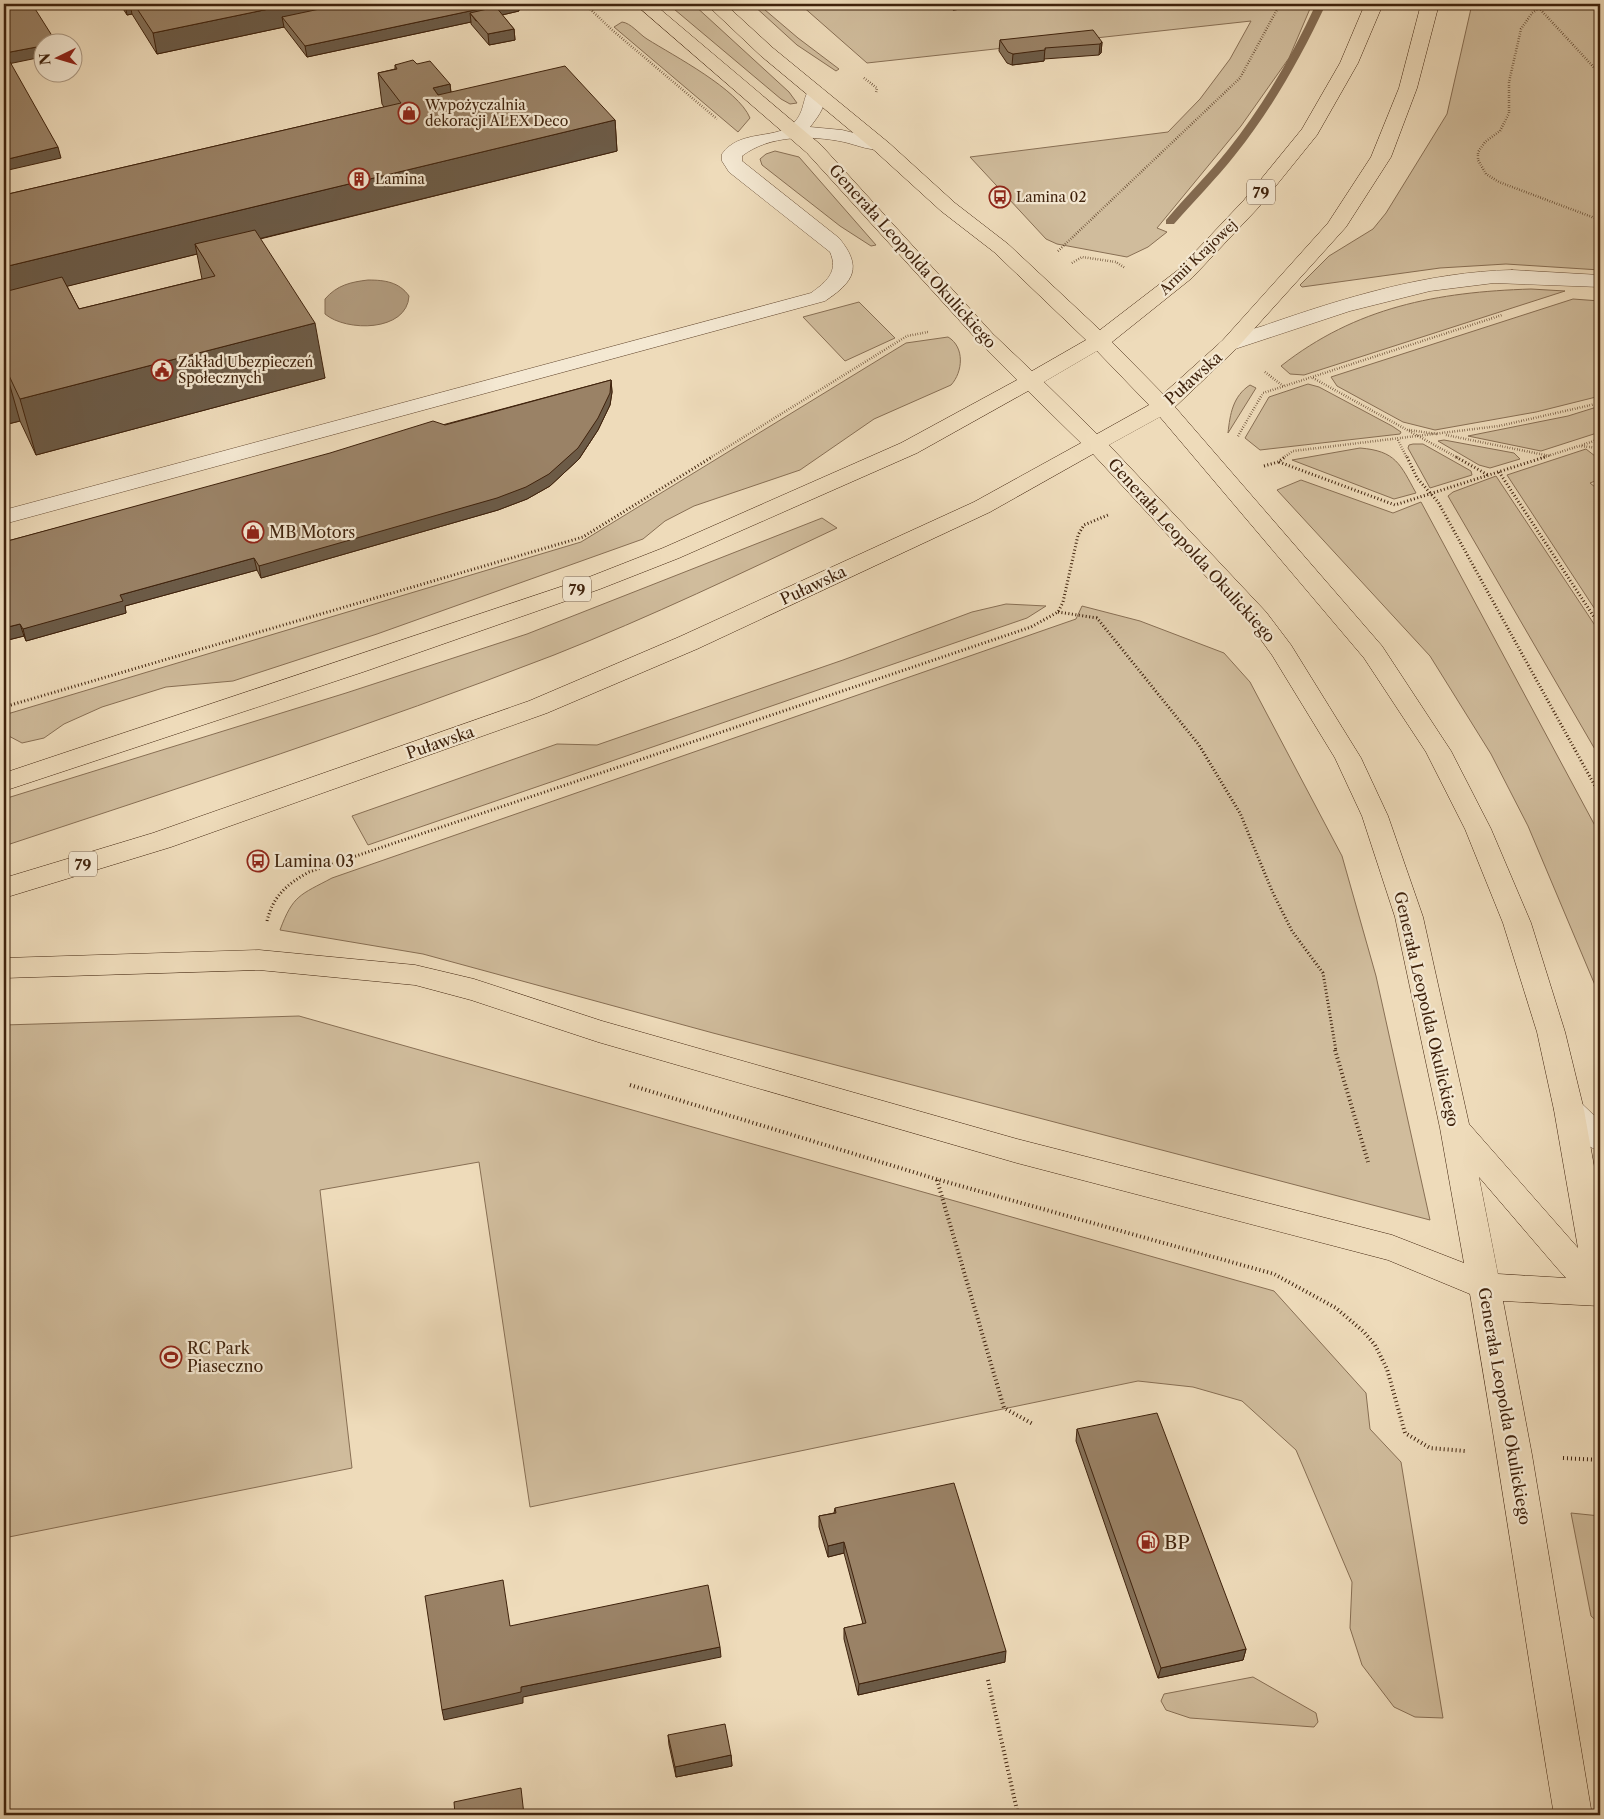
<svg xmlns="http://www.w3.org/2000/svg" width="1604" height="1819" font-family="'Libre Caslon Text',serif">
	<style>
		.green { fill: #d0bc9c; stroke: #886f54 }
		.water { fill: #b29c7f; stroke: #846b51 }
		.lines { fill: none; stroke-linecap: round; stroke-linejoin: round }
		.stream { fill: #846b51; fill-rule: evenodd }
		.minor-casing { stroke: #6b5038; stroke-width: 1 }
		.major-casing { stroke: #3f220c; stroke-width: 1 }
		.path-far2 { stroke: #3f220c; stroke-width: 2.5; stroke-dasharray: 0.5 2; stroke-linecap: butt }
		.path-far1 { stroke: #3f220c; stroke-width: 3; stroke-dasharray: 1 2.5; stroke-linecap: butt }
		.path { stroke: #3f220c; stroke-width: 4; stroke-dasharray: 1 3; stroke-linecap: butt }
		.minor { fill: #f4e8d2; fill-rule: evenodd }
		.major { fill: #eedbba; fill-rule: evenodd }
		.wall { fill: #847058; stroke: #3f220c; fill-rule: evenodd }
		.shaded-wall { fill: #6c5b47; stroke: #3f220c }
		.building { fill: #9a8266; stroke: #3f220c }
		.labels { text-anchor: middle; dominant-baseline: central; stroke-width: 4.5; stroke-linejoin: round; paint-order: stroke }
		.far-poi-label { font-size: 14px; fill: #3f220c; stroke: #f4e8d2; text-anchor: start }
		.far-street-label { font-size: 14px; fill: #3f220c; stroke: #f4e8d2 }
		.shield { fill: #f4e8d2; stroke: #755d47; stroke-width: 1 }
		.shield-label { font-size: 15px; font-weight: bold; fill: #3f220c }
		.street-label { font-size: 16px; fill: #3f220c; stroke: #f4e8d2 }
		.poi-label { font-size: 16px; fill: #3f220c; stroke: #f4e8d2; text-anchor: start }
		.near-poi-label { font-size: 19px; fill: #3f220c; stroke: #f4e8d2; text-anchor: start }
	</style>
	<rect width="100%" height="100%" fill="#eedbba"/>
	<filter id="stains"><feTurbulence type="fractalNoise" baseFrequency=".004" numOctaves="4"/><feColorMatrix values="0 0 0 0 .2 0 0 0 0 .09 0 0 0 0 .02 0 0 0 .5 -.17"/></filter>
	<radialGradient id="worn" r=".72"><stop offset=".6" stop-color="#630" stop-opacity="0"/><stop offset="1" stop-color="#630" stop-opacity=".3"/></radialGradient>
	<g class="green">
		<path d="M668,4H693L789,92L797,103L790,104L781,99Z"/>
		<path d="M752,4H758L798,38L839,69L836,71L797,45Z"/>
		<path d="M1312,4L1289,58L1241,126L1157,228L1167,232L1148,247L1127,257L1057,244L1046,239L970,157L1168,132L1200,99L1230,59L1251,21L867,63L801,5Z"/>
		<path d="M1472,4H1600V270L1506,264L1440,268L1302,287L1300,285L1329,256L1373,229L1386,213L1447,114Z"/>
		<path d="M622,22C631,23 639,34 647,39C674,56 738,89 750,118L738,132L614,27Z"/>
		<path d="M775,151L799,157L876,245L871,246L840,226L762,165L760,159L766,154Z"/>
		<path d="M1531,289L1565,291L1304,375L1290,374L1281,366C1356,307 1437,292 1531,289Z"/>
		<path d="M1573,299L1600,301V396L1536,412L1435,430L1403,422L1337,386L1331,377Z"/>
		<path d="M859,302L895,338L845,361L803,317Z"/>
		<path d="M948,337C965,347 963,372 951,385L874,419L800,470L694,506L665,521L643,539L377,634L233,681L166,687L102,707L64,724L44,738L22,743L5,734L4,715L581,542L906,343Z"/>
		<path d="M1308,384L1319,387L1392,426L1401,432L1400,434L1260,450L1245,438L1269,397Z"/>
		<path d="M1250,385L1256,388L1228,433C1230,414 1233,396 1250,385Z"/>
		<path d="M1600,406V432L1541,451L1468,436L1568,416Z"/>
		<path d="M1444,440L1514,453L1520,459L1490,468L1479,465L1438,441Z"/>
		<path d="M1413,444H1423L1471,471L1472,475L1430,488L1408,448L1409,445Z"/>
		<path d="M1360,448C1396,451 1400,464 1416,493L1394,499L1292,460Z"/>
		<path d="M1586,449L1600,460V479L1590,483L1600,491V617L1507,475Z"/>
		<path d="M1496,476L1600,633V758L1448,496L1453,492Z"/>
		<path d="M1301,480L1393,513L1421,502L1600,835V997L1528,826L1491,754L1430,656L1277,490Z"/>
		<path d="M822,518L837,528C744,572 650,617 554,655C373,725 188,785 4,846V799L346,693L527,634Z"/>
		<path d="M1006,604L1046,606L1027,618L368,845L352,816L557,744L597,745L843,660L972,612Z"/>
		<path d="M1082,606L1140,621L1224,653L1250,682L1342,856L1376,976L1430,1220L713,1033L423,954L280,930C293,895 300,895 332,878L1076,619Z"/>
		<path d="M299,1016L1274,1291L1366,1393L1370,1429L1401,1462L1443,1718L1415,1717L1394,1707L1362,1665L1350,1628L1352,1582L1296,1450L1242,1401L1193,1387L1138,1381L530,1507L479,1162L320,1190L352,1468L4,1538V1025Z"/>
		<path d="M1571,1513L1600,1516V1624L1591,1616Z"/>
		<path d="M1253,1677L1316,1713L1318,1722L1314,1727L1190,1718L1166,1710L1161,1701L1164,1694Z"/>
	</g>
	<path class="water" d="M368,280C385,280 399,282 409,296C407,332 346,332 325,314V299C337,285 351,282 368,280Z"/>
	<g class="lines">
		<path class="stream" d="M1316,4H1326C1301,57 1272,109 1235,155C1216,179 1194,201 1174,224H1166V220C1186,196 1208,175 1227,151C1263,106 1292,56 1316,4Z"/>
		<g class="minor-casing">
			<g id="minor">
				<path d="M816,86L822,88C831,100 818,117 810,127L842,130L886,141L888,145L886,149C872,152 857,145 844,142C811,135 769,135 742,156V161L839,238C863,267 854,282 825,301L4,524V510L811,293C826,282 839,272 830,252L729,172L722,161V154C739,130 773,139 790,126C806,114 801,100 810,88Z"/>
				<path d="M1512,270L1600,275V287L1494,283L1430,291L1350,311L1229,351L1222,349L1218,345C1226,334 1251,330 1263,326C1343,298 1427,272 1512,270Z"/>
				<path d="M1569,1098L1580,1102L1600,1121V1151C1583,1146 1563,1126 1554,1110L1558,1102Z"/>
			</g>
		</g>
		<g class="major-casing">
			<path id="major" d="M635,4H654L821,145L993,334L1032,371L1086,340L994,252L941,211L875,151L761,56L706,4H725L773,48L889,143L955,203L1008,244L1100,330L1178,270L1244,200L1302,129L1340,63L1365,4H1383L1358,63L1317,135L1258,208L1192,278L1112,342L1163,394L1222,341L1328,223L1371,157L1399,88L1421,4H1439L1417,88L1391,157L1346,227L1236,349L1175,407L1382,646L1451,751L1491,829L1531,923L1565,1032L1584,1110L1600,1200V1306L1503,1301L1532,1455L1592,1815H1554C1525,1641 1500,1468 1470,1294L1388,1260L1017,1163L598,1042L471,1000L415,985L259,970L4,978V958L259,950L415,965L474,979L602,1021L1017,1139L1392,1235L1464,1263L1440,1128L1395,917L1362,816L1335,758L1272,655L1248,622L1093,454L990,512L697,649L547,713L171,847L4,898V878L153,833L529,701L679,637L974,502L1081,443L1028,391L917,453L679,558L600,589L363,672L4,791V773L584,579L663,548L901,443L1017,380L979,342L807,153ZM1097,351L1149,405L1097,434L1044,382ZM1160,417L1364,658L1426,752L1465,829L1503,923L1537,1032L1554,1110L1578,1248L1469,1124L1423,917L1388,816L1361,758L1291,645L1266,612L1109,445ZM1479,1177L1557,1268L1566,1278L1498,1274Z"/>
		</g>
		<g class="path-far2">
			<path d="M585,4L611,29L717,119"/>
			<path d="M1545,4L1532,13L1521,29L1509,82V113L1500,131L1485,142L1478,152V160L1486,174L1499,182L1600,220"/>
			<path d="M1539,8L1600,74"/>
			<path d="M864,78L877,88L876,93"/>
			<path d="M1058,251L1240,78L1280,4"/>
			<path d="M1072,263L1082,257L1116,262L1125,268"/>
			<path d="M1265,372L1283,386"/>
			<path d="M1313,378L1458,458"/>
			<path d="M1409,430L1437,434"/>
			<path d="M1446,435L1550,456"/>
			<path d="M1238,436L1263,393L1502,315"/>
			<path d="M1398,440L1407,458"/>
			<path d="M1582,445L1600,439"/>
			<path d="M710,458L907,336L928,332"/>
			<path d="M1283,458L1293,451L1499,426L1600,403"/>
			<path d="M1541,458L1579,446L1600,448"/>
		</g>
		<g class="path-far1">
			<path d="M1407,457L1417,478L1438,502L1600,795"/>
			<path d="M1456,457L1488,475"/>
			<path d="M1279,462L1395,505L1545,457"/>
			<path d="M1264,466L1278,462L1285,457"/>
			<path d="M1499,472L1600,626"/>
			<path d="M1058,612L1097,618L1199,745L1240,813L1272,891L1292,931L1323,973L1336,1051"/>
			<path d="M4,707L583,537L712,457"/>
			<path d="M267,921C273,896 287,884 309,872L1031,627L1058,612L1063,602L1078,535L1084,525L1108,515"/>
		</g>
		<g class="path">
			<path d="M1335,1050L1368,1162"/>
			<path d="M630,1085L936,1179L1274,1274L1336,1308L1364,1332L1375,1345L1387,1369L1405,1433L1430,1448L1465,1451"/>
			<path d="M937,1180L1004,1408L1033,1424"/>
			<path d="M1563,1458L1600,1460"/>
			<path d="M988,1680L1018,1815"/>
			<path d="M1304,1815V1812L1332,1815"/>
		</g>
		<use href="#minor" class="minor"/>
		<use href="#major" class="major"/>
	</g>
	<g class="wall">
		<path d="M120,4H518L519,11L502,15L514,29L515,40L489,45L471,24V22L307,57L284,27L157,54L132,14L127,15Z"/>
		<path d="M946,4H975L970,8L953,10Z"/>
		<path d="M1000,40L1102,42L1101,53L1099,55L1044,59V61L1012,65L1007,63L999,51Z"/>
		<path d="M417,64L450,84L451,92L615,120L617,151L260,239L325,378L36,455L20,421L4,425V195L384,107L382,104L378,73L395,69V65ZM197,254L202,279L79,309L67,286Z"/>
		<path d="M611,380L612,392L610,405L598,430L579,459L550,486L527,499L498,510L261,578L257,570L125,606L126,613L26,641L24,636L4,641V542Z"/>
		<path d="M1077,1429L1246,1649L1243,1660L1158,1678L1076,1441Z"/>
		<path d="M835,1508L1005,1662L858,1695L844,1639V1628L863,1624L844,1553L828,1557L819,1527V1516L834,1513Z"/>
		<path d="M668,1735L731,1755L732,1766L676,1777L669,1745Z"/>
	</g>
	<g class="shaded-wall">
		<path d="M125,4H130L132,14L127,15Z"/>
		<path d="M293,4H395L282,17L284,27L157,54L153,33Z"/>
		<path d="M503,4H518L519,11L476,21L470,13L471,22L307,57L305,46Z"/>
		<path d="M953,4H975L970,8L953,10Z"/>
		<path d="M997,4H1016L997,6Z"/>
		<path d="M514,29L515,40L489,45L488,34Z"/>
		<path d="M1102,42L1101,53L1099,55L1100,44Z"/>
		<path d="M42,46V57L8,64L5,53Z"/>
		<path d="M1045,48L1044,61L1012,65L1013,54Z"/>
		<path d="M450,84L453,115L433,88Z"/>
		<path d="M615,120L617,151L201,253L195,244L197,254L4,302V267Z"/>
		<path d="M58,147L61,158L4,171V160Z"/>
		<path d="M315,323L325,378L36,455L20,399Z"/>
		<path d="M4,365L20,421L4,425Z"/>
		<path d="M611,380L612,392L610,405L598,430L579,459L550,486L527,499L498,510L261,578L259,566Z"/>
		<path d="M254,558L257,570L125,606L126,613L26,641L23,629L120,595Z"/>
		<path d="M20,624L24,636L4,641V628Z"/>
		<path d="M844,1542V1553L828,1557V1546Z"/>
		<path d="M720,1647L721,1657L523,1697V1703L444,1720L442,1710L521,1687Z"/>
		<path d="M1246,1649L1243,1660L1158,1678L1161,1668Z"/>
		<path d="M1006,1651L1005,1662L858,1695L859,1684Z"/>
		<path d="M731,1755L732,1766L676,1777L675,1767Z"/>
	</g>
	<g class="building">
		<path d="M4,4H32L56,42H42V46L5,53L58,147L4,160Z"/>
		<path d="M134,4H293L153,33Z"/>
		<path d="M343,4H503L305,46L282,17Z"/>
		<path d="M496,7L514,29L488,34L470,13Z"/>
		<path d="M1093,30L1102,42L1100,44L1045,48V50L1013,54L1008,52L1000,40Z"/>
		<path d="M413,60L417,64L430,61L450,84L433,88L438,95L565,66L615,120L4,267V195L401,103L378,73L397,69L395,65Z"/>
		<path d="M255,230L315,323L20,399L4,365V366V292L62,277L79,309L215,276L195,244Z"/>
		<path d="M611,380L610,393L598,418L578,448L549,474L526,487L497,498L259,566L254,558L120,595L123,601L23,629L20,624L4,628V542L330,453L433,421L445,425Z"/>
		<path d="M1157,1413L1246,1649L1161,1668L1077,1429Z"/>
		<path d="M954,1483L1006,1651L859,1684L844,1628L866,1623L844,1542L828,1546L819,1516L836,1513L835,1508Z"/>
		<path d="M503,1580L510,1626L708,1585L720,1647L521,1687V1692L442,1710L425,1596Z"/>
		<path d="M725,1724L731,1755L675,1767L668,1735Z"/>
		<path d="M521,1788L524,1815H455L454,1802Z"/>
	</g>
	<defs>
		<g id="shop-ring" transform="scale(1.125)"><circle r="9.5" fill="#f4e8d2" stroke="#8f2418" stroke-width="1.5"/><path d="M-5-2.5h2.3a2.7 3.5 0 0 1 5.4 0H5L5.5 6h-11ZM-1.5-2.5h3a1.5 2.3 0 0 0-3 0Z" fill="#8f2418"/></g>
		<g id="building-ring" transform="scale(1.125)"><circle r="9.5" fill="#f4e8d2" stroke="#8f2418" stroke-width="1.5"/><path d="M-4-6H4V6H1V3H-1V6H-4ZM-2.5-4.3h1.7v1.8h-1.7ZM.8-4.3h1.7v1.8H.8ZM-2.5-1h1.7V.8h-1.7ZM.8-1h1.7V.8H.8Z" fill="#8f2418"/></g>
		<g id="bus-ring" transform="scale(1.125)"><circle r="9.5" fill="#f4e8d2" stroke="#8f2418" stroke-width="1.5"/><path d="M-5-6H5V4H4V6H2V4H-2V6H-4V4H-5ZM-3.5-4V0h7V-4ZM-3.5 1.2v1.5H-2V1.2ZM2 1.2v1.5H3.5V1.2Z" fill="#8f2418"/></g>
		<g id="civic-ring" transform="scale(1.125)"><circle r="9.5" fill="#f4e8d2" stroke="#8f2418" stroke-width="1.5"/><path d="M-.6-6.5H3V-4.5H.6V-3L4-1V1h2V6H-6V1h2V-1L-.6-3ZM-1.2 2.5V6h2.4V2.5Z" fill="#8f2418"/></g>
		<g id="stadium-ring" transform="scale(1.125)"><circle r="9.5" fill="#f4e8d2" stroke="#8f2418" stroke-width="1.5"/><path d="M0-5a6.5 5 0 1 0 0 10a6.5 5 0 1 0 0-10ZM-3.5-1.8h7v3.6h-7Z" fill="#8f2418"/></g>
		<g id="fuel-ring" transform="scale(1.125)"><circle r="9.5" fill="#f4e8d2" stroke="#8f2418" stroke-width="1.5"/><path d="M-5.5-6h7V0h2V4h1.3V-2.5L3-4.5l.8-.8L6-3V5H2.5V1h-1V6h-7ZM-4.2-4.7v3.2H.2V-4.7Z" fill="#8f2418"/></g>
	</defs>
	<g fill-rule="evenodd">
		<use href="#shop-ring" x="409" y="113"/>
		<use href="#building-ring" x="359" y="179"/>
		<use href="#bus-ring" x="1000" y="197"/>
		<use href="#civic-ring" x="162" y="370"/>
		<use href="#shop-ring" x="253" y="532"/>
		<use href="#bus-ring" x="258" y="861"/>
		<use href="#stadium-ring" x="171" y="1357"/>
		<use href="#fuel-ring" x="1148" y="1542"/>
	</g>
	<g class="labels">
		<g class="far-poi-label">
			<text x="425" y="105">Wypożyczalnia<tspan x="425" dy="16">dekoracji ALEX Deco</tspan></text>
			<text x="375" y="179">Lamina</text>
			<text x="1016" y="197">Lamina 02</text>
			<text x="178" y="362">Zakład Ubezpieczeń<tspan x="178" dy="16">Społecznych</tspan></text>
		</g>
		<g class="far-street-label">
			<text transform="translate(1198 257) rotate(-44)">Armii Krajowej</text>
		</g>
		<g class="shield">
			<rect x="1247" y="179.5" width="28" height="25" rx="4"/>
			<rect x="563" y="576.5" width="28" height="25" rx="4"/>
			<rect x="69" y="851.5" width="28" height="25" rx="4"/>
		</g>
		<g class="shield-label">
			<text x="1261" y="192">79</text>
			<text x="577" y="589">79</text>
			<text x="83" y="864">79</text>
		</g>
		<g class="street-label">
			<text transform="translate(913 256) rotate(48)">Generała Leopolda Okulickiego</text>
			<text transform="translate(1193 378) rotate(-42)">Puławska</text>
			<text transform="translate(1192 550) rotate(48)">Generała Leopolda Okulickiego</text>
			<text transform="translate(813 585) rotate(-25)">Puławska</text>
			<text transform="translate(440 742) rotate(-19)">Puławska</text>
			<text transform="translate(1427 1009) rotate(77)">Generała Leopolda Okulickiego</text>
			<text transform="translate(1505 1406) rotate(80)">Generała Leopolda Okulickiego</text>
		</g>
		<g class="poi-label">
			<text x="269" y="532">MB Motors</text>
			<text x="274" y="861">Lamina 03</text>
			<text x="187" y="1348">RC Park<tspan x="187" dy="18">Piaseczno</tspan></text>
		</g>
		<g class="near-poi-label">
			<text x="1164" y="1542">BP</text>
		</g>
	</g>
	<rect width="1604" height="1819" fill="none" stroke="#eedbba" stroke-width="20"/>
	<rect x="5" y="5" width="1594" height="1809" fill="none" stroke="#3f220c" stroke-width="2.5"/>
	<rect x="10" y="10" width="1584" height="1799" fill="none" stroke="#3f220c"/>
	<g transform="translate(58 58) rotate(265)"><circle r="24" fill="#f4e8d2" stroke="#ac9983"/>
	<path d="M0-4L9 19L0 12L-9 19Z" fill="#8f2418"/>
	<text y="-8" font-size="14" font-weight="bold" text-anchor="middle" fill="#3f220c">N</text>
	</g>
	<rect width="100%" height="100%" filter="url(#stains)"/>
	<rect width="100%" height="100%" fill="url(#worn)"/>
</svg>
